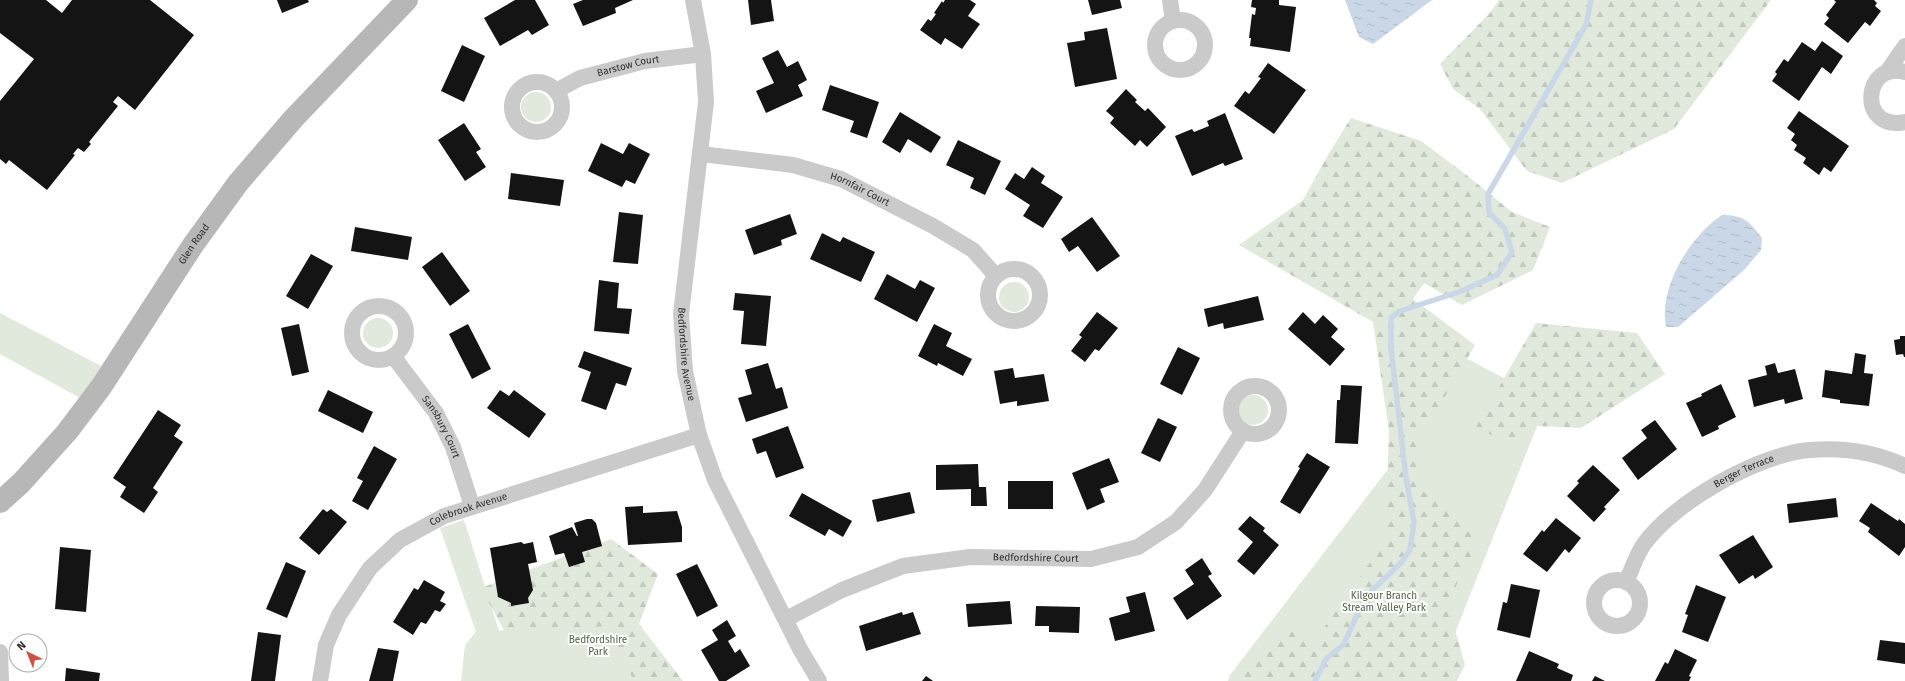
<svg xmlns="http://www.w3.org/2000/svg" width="1905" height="681" font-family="'Fira Sans',sans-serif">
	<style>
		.green { fill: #e1e9dc }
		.forest { fill: url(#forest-firs) }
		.water { fill: url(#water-ripples) }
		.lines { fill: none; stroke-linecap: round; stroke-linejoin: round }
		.stream { stroke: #cad7e7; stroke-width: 5.5 }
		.building { fill: #141414 }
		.street { stroke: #cacaca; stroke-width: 16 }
		.secondary { stroke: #b7b7b7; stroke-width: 22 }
		.labels { text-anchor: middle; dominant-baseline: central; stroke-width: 4; stroke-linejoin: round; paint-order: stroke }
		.street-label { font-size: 10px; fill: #2d2d2d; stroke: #fff }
		.park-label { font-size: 10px; fill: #4b6340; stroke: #fff }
	</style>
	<defs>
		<pattern id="forest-firs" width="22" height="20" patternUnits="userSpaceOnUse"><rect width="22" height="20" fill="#e1e9dc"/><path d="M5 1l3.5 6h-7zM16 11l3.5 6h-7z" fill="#c1c8bd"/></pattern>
		<pattern id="water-ripples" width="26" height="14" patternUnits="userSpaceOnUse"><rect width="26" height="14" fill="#cad7e7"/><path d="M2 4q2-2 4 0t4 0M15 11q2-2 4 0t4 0" fill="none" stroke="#aeb9c6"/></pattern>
	</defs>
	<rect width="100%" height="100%" fill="#fff"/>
	<g class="green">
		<circle cx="536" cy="107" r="15"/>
		<circle cx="1014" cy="297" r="15"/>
		<path d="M0,313L101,366L82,399L0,354Z"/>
		<circle cx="378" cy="333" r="15"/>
		<path d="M1394,320L1517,385L1543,411L1436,681H1228L1230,675L1405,447Z"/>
		<circle cx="1253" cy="410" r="15"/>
		<path d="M464,520L499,631L558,618L616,608L665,681H461L465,645L476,632L440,528Z"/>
	</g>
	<g class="forest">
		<path d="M1499,0H1771L1674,129L1562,183L1527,171L1480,109L1453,89L1440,64L1489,14Z"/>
		<path d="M1351,118L1421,141L1464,173L1512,212L1550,227L1533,270L1462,305L1424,283L1413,299L1475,345L1436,412L1418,433L1421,490L1481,535L1456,586L1452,619L1465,665L1457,681H1228L1230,675L1283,629L1316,639L1385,541L1389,431L1373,322L1239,245L1303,200L1328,155Z"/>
		<path d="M1536,323L1637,333L1665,374L1581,428L1537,426L1513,446L1476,427Z"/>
		<path d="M611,539L658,574L639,624L683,681H634L608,626L505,632L481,588Z"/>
	</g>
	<g class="water">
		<path d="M1345,0H1432L1373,44L1359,37Z"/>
		<path d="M1722,215C1744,215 1749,221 1762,238L1761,250L1744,270L1678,327H1666C1658,288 1690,236 1722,215Z"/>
	</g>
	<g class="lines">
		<path class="stream" d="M1315,681L1326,659L1344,644L1365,597L1401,563L1410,550L1414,522L1406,478L1391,348V318L1400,311L1459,292L1497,275L1512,252L1505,229L1489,212L1488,194L1586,25L1591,0"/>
	</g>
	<g class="building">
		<path d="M0,0H46L62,13L72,0H150L194,35L135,110L118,96L113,102L118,106L89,142L91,144L84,152L78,148L73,154L75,155L47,190L9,160L6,164L0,159V101L34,59L0,33Z"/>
		<path d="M277,0H308L309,2L282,13Z"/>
		<path d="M515,0H535L549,25L532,35L528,30L500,46L484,18Z"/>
		<path d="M583,0H633L615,8L616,13L583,26L573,4Z"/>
		<path d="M748,0H771L774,21L751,25Z"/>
		<path d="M945,0H970L976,4L968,16L980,24L962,49L945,38L941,45L920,30L928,19L931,21L936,14L934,13L942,1L943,3Z"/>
		<path d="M1088,0H1120L1122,8L1092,15Z"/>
		<path d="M1252,0H1279V5L1296,7L1290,52L1250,46L1251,38H1249L1252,14L1255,15L1256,8L1251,7Z"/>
		<path d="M1834,0H1874L1877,3L1875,6L1881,11L1870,26L1865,22L1848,43L1824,24L1829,18L1826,15L1836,2Z"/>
		<path d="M1107,28L1117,79L1075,87L1067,43L1085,40L1084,32Z"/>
		<path d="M1822,41L1843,56L1831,74L1822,67L1799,101L1772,81L1777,74L1775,72L1784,59L1788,62L1802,42L1815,51Z"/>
		<path d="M462,45L485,56L464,102L441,91Z"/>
		<path d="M778,50L787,67L798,61L807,80L798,85L803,96L766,113L756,91L774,83L762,58Z"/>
		<path d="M1268,63L1306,90L1274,134L1234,106L1245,91L1249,94L1261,78L1258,77Z"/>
		<path d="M830,85L879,102L867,138L850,132L854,121L822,110Z"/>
		<path d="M1126,89L1137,100L1135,102L1145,111L1148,108L1166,127L1147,147L1140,140L1135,146L1110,123L1114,118L1106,111Z"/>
		<path d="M1799,111L1849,146L1831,172L1824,167L1819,175L1803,163L1806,158L1794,150L1797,145L1791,140L1795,134L1787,128Z"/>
		<path d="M900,112L941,137L931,153L908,139L900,153L882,142Z"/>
		<path d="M1225,113L1243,159L1225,166L1223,163L1192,176L1175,136L1192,129L1194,132L1209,126L1207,121Z"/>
		<path d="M464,123L481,149L476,152L486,167L465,181L438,140Z"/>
		<path d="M958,140L1001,161L985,195L970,188L974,178L946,165Z"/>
		<path d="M601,143L623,154L629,143L650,154L635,184L626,180L622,187L588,171Z"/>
		<path d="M1032,167L1045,176L1041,183L1063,197L1043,228L1023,216L1030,205L1005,189L1015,173L1024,179Z"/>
		<path d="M511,173L564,180L560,206L508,199Z"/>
		<path d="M619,212L643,215L638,264L613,262Z"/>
		<path d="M790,214L797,234L781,240L782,245L754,255L745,230Z"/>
		<path d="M1092,217L1120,256L1097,272L1078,246L1069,252L1061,239Z"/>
		<path d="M355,227L412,237L408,260L351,251Z"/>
		<path d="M822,233L840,242L843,237L875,252L861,282L810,259Z"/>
		<path d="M442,252L470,291L450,306L422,267Z"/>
		<path d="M311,254L333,266L308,309L286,296Z"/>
		<path d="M887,274L915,289L920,280L935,288L917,322L874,299Z"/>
		<path d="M599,280L619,283L617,308L632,309L629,334L594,331Z"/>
		<path d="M735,293L771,296L766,346L741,344L744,311L733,310Z"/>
		<path d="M1258,296L1264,320L1224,329L1223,323L1208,327L1204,309Z"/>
		<path d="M1097,312L1118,328L1099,351L1095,349L1085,362L1071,351L1082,337L1079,335Z"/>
		<path d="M1303,312L1315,324L1323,315L1338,329L1331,337L1345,349L1330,366L1288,329Z"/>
		<path d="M299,324L309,372L292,376L281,328Z"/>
		<path d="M468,324L491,369L472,379L449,334Z"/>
		<path d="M934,324L952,333L946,346L972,359L963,376L938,363L937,366L918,356Z"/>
		<path d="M1900,336H1905V357H1904L1903,354L1896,355L1894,340L1900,339Z"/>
		<path d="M1178,347L1200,358L1182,395L1160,384Z"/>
		<path d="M584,351L632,368L626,386L616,383L606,410L581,401L591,372L578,367Z"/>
		<path d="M1855,353L1866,355L1864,373L1873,374L1869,406L1840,403V400L1822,397L1825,370L1852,374Z"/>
		<path d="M768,363L776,389L782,387L788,408L746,422L738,398L752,394L745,370Z"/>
		<path d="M1775,363L1778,373L1795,369L1803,399L1785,404L1784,399L1754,407L1748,380L1767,375L1765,366Z"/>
		<path d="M1013,368L1015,378L1044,374L1049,401L1017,406V401L1000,404L994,371Z"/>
		<path d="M1721,384L1736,417L1718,426L1719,429L1702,437L1686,403L1702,396L1701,394Z"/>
		<path d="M1341,385L1362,386L1358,444L1335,443L1337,400H1340Z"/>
		<path d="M328,390L373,412L363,433L318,411Z"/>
		<path d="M500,390L509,396L514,390L546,414L529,438L487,408Z"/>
		<path d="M158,410L181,425L174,436L183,442L153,488L158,492L144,513L120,497L126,487L113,478Z"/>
		<path d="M1158,418L1177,427L1160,462L1141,453Z"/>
		<path d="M1655,420L1677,449L1638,480L1622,458L1647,438L1641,430Z"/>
		<path d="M788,426L804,468L776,478L766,451L757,454L752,439Z"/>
		<path d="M374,446L397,459L368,510L352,501L363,481L357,478Z"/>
		<path d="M1307,453L1330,467L1300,514L1280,502L1300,468L1298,467Z"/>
		<path d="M1109,458L1119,482L1100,489L1105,502L1087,510L1072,473Z"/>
		<path d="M978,464L979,487H986L987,506H971V489L936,490V465Z"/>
		<path d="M1593,465L1620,490L1604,507L1606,509L1594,522L1567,496L1579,483L1577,481Z"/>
		<rect x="1008" y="481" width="45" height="28"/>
		<path d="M910,492L915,513L877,522L872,500Z"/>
		<path d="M802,493L852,521L843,537L829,529L825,536L789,516Z"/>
		<path d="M1836,498L1838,517L1789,523L1787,504Z"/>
		<path d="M1871,503L1898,521L1899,519L1905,524V547L1899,556L1868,532L1870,528L1859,521Z"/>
		<path d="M643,506V513L677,511L682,527V542L628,545L625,507Z"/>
		<path d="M323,509L327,512L331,509L347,522L319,555L299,538Z"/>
		<path d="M1250,516L1265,528L1263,531L1279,545L1254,575L1237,561L1253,542L1238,529Z"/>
		<path d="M1556,518L1581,538L1569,553L1565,549L1547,572L1523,554L1542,530L1544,532Z"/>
		<path d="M587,519H592L596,523L602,546L582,552L585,562L569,567L564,553L555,555L549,536L572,527L577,536H578L574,523Z"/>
		<path d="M1753,535L1773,567L1755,579L1753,575L1739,584L1719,555Z"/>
		<path d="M521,542L524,544L533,542L537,562L528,564L533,590L528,598L529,603L511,606V603L498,597L490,548Z"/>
		<path d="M60,547L91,550L86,612L55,609Z"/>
		<path d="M1202,558L1212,574L1208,576L1222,596L1187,620L1173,598L1194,584L1185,570Z"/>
		<path d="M286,562L306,571L287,618L266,609Z"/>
		<path d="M697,564L718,606L697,617L676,574Z"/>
		<path d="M424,580L445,592L440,601L446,604L440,612L435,610L426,624L421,622L413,635L393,622L414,588L418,590Z"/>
		<path d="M1511,584L1540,590L1530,638L1497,630L1503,602L1507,603Z"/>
		<path d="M1696,585L1726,597L1708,642L1682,632L1688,615L1685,614Z"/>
		<path d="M1145,592L1155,631L1115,641L1109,618L1130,612L1126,597Z"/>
		<path d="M1010,601L1012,624L968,627L966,604Z"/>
		<path d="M1036,606L1080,607L1079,633L1049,632V626H1035Z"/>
		<path d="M902,612L903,615L913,612L921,634L866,651L859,626Z"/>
		<path d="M727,620L736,636L728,641L735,653L740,649L750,666L726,681H719L701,650L718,640L712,630Z"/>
		<path d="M258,632L281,635L275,681H251Z"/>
		<path d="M1880,640L1905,643V664L1877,660Z"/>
		<path d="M378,648L399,651L393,681H369Z"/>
		<path d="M1675,649L1697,660L1689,676L1691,677L1689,681H1655L1665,662L1668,664Z"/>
		<path d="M1529,651L1559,664L1557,668L1573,675L1571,681H1516Z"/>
		<path d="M66,668L100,673L99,681H65Z"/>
		<path d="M926,676L933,681H922Z"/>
		<path d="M1595,676L1605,681H1592Z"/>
	</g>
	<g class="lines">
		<g class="street">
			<path id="s1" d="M693,0L703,54L706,102L681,314L685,371L699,435L715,480L800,649L819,681"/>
			<path d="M1170,0L1173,21"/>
			<circle cx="1180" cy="45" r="25"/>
			<path d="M1887,72L1905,46"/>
			<path d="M1905,72C1863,60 1857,132 1905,122"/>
			<circle cx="537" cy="107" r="25"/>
			<path id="s2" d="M556,91L580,78L645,61L703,54"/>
			<path id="s3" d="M701,154L793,165L841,179L933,226L973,250L996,276"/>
			<circle cx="1014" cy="295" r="26"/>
			<circle cx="379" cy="333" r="27"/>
			<path id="s4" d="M393,356L436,413L453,447L472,506"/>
			<circle cx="1255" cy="410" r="24"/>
			<circle cx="1617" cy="603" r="23"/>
			<path id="s5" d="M1626,582C1632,570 1636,555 1644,544C1674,502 1759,454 1810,450C1843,447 1875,452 1905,466"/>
			<path id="s6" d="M786,619L842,590L903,566L970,557L1091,559L1138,547L1176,522L1205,490L1243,431"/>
			<path d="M0,652L1,681"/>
			<path id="s7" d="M320,681L326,645L339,615L370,568L400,540L444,516L699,435"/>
		</g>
		<path class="secondary" id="s8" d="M0,502L21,483L67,432L101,387L193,245L238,183L294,118L407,0"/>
	</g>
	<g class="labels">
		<g class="street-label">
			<text stroke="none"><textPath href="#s2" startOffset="77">Barstow Court</textPath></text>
			<text stroke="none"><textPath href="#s3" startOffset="164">Hornfair Court</textPath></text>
			<text stroke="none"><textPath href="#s8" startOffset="324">Glen Road</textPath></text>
			<text stroke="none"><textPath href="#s1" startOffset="357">Bedfordshire Avenue</textPath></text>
			<text stroke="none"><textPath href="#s4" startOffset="86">Sansbury Court</textPath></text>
			<text stroke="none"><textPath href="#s5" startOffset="167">Berger Terrace</textPath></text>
			<text stroke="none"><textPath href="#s7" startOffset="242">Colebrook Avenue</textPath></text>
			<text stroke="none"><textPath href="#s6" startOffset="262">Bedfordshire Court</textPath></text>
		</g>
		<g class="park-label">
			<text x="1384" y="596">Kilgour Branch<tspan x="1384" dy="12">Stream Valley Park</tspan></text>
			<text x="598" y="640">Bedfordshire<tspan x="598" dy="12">Park</tspan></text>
		</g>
	</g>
	<g transform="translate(28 653) rotate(317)"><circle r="19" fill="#ffffff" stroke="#ababab"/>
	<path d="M0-3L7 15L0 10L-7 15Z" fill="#cf4f43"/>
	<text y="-6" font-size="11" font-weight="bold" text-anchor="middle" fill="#2d2d2d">N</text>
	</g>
</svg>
